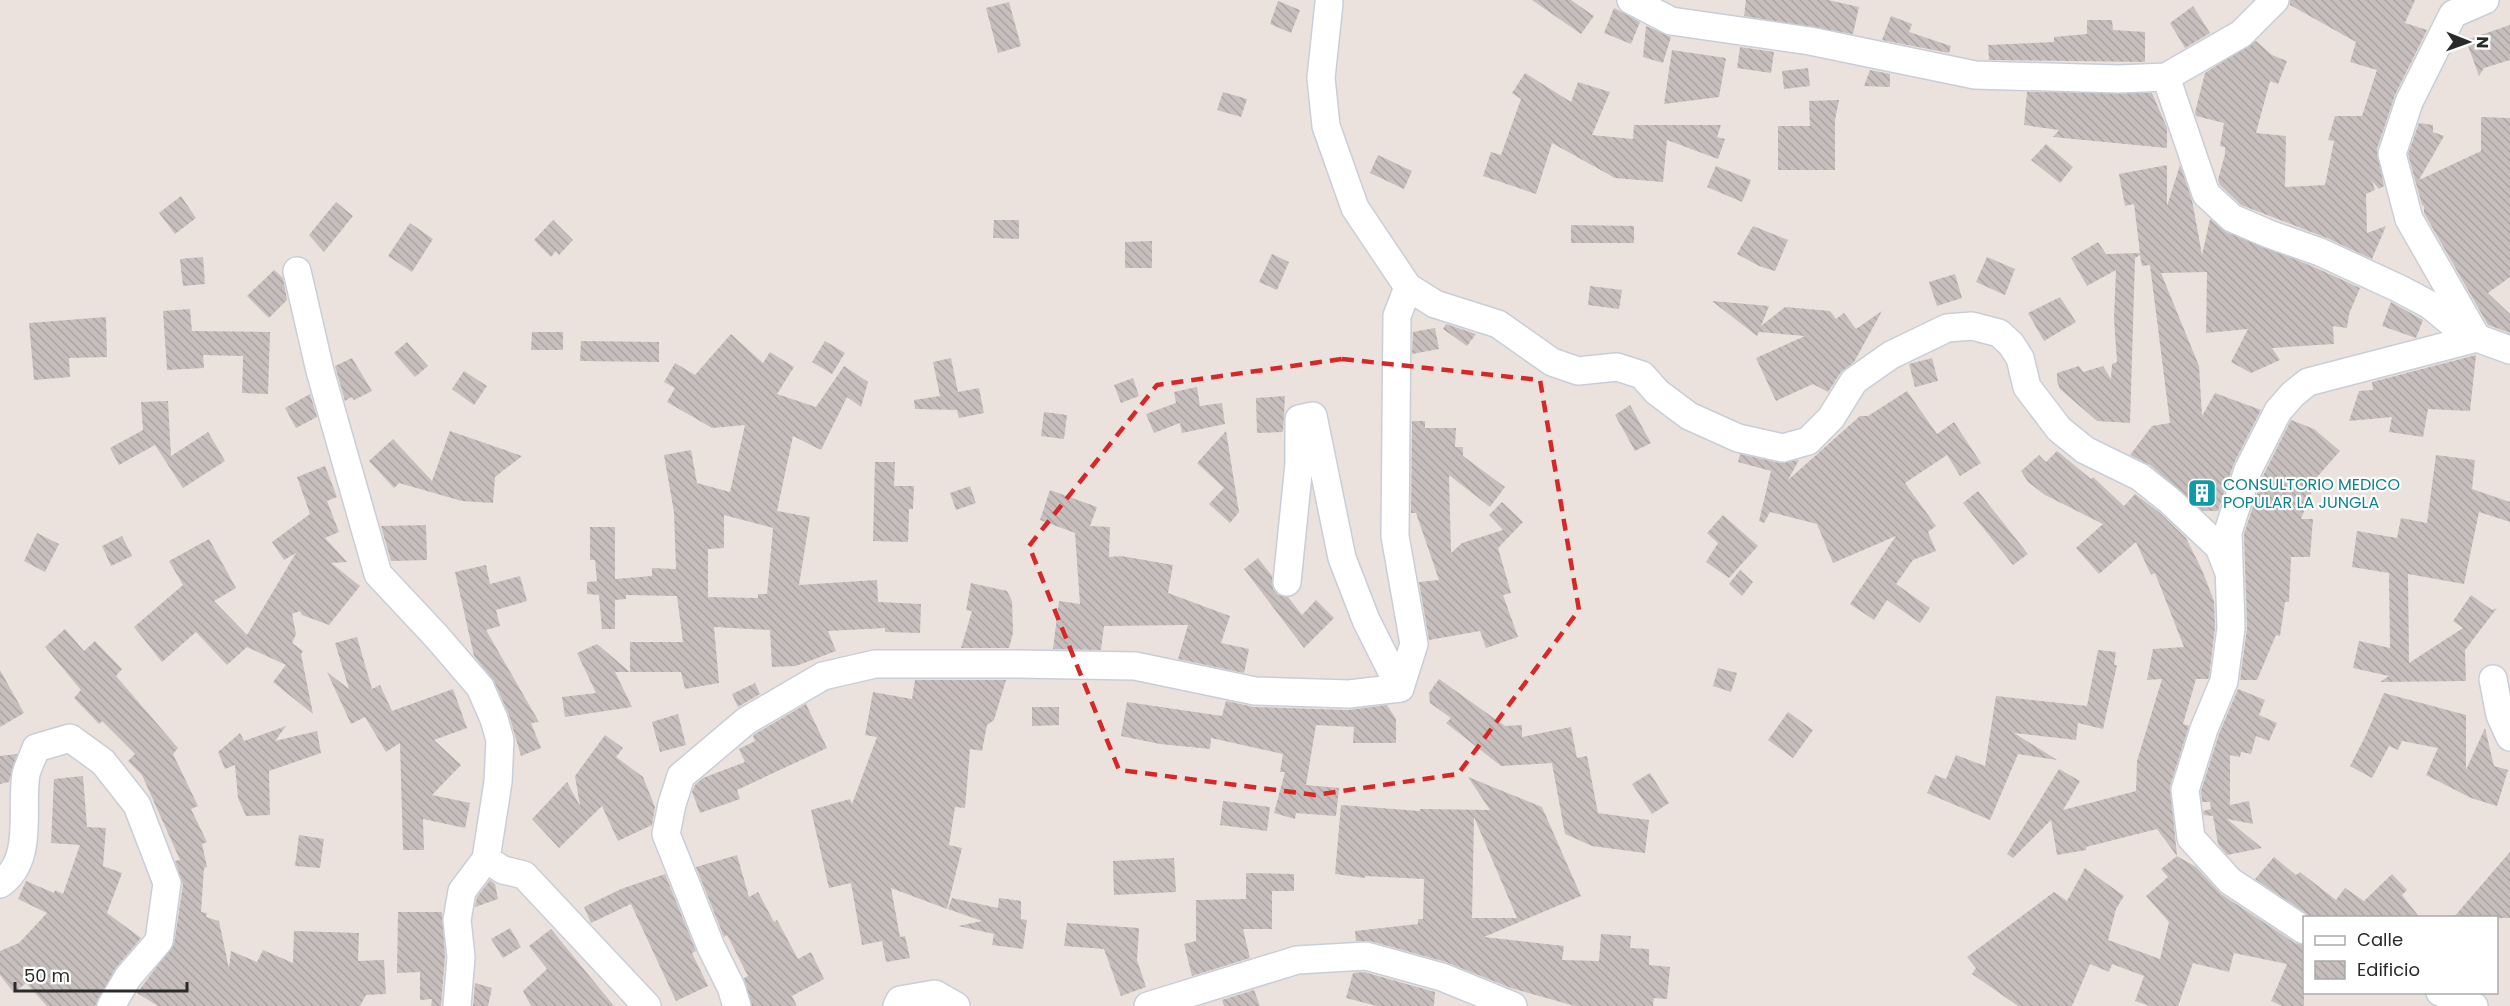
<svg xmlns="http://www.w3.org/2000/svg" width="2510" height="1006" font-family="Poppins,sans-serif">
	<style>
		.building { fill: url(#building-back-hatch); fill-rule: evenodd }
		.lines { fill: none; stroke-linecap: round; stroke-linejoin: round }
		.minor-casing { stroke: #c8ced8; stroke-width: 30 }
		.minor { stroke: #fff; stroke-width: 27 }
		.marked { fill: none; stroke: #d62828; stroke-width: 4.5; stroke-dasharray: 12 8; stroke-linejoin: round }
		.labels { text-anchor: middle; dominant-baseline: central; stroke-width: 4.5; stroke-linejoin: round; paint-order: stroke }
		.culture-label { font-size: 16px; fill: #0d838f; stroke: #fff; text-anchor: start }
	</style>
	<defs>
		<pattern id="building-back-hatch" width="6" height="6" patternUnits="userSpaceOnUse" patternTransform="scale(1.5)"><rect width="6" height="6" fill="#c7bfbd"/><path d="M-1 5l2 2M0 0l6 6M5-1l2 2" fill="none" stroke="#aba4a3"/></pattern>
	</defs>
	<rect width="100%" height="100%" fill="#ece2dd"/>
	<g class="building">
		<path d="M1532,0H1571L1594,16L1581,34Z"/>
		<path d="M1746,0H1828L1859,7L1853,34L1744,16Z"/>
		<path d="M2290,0H2415L2405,23L2427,30L2395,95L2377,149L2384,186L2379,189L2372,181L2375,190L2366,194L2367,233L2386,226L2372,259L2327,238L2241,205L2220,185L2218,180L2225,154V147L2220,146L2224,123L2196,116L2195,112L2205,73L2256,41L2272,55L2287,61L2278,84L2270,81L2256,133L2286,136L2285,187L2325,185L2334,141L2328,140L2335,116H2362L2377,70L2350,62L2356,42L2290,5Z"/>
		<path d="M1278,1L1300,10L1291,33L1270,24Z"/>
		<path d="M1009,2L1021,46L998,53L986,8Z"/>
		<path d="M2193,6L2210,33L2185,48L2170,23Z"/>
		<path d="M1614,8L1640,22L1631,44L1604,33Z"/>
		<path d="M1891,16L1912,24L1909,32L1951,46L1949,53L1882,40Z"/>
		<path d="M2087,20H2112L2113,30L2145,32V62L1989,60L1988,45L2054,42V37L2087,34Z"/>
		<path d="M2510,25V60L2484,68L2479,76L2466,40Z"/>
		<path d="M1646,26L1671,37L1663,63L1643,57Z"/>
		<path d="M1740,47L1774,52L1771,73L1737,68Z"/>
		<path d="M1672,50L1726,58L1719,97L1664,104Z"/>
		<path d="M1808,68L1810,86L1784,89L1782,71Z"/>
		<path d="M1870,70L1890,74V87L1864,86Z"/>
		<path d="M1525,73L1571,102L1578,82L1610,92L1592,135L1633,139L1634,125H1721L1717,137L1725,139L1718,159L1667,140L1663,182L1615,178L1552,143L1536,194L1483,176L1491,152L1501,155L1521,99L1512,93Z"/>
		<path d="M1223,92L1247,99L1241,117L1217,110Z"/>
		<path d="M2027,92L2152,93L2167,128V148L2053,137L2059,130L2024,125Z"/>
		<path d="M1839,100L1835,120V170H1778V126H1810L1809,101Z"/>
		<path d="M2481,117L2510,118V277L2488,293L2510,314V333L2488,325L2424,213V206L2422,205L2408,154L2419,123L2433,125V132L2444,136L2419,180L2481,151Z"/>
		<path d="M2046,144L2073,167L2060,183L2031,160Z"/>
		<path d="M1378,155L1412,171L1404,189L1370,173Z"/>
		<path d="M2167,165V206L2180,165L2192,200L2202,255L2210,219L2226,232L2314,267L2360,288L2349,314L2347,328L2333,326L2334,344L2272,348L2280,360L2251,373L2231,362L2248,329L2206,333L2207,272L2161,273L2199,366L2202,416L2215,393L2261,410L2234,463L2218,511H2203L2150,465L2130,455L2152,426L2170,423L2150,265L2142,266L2140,255L2135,258L2130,423L2097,421L2060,389L2057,381V373L2079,366L2083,372L2103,366L2111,379L2112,364L2117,362L2114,318L2116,270L2087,286L2071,258L2098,242L2106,254L2140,253L2134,204L2125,206L2119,174Z"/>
		<path d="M1716,166L1751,180L1742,202L1707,187Z"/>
		<path d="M181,196L196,218L175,234L159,213Z"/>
		<path d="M336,202L353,216L324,252L309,235Z"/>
		<path d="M553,220L573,240L559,255L556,251L551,257L534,240Z"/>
		<path d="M994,220H1019V239L993,238Z"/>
		<path d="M410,223L433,239L412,272L388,256Z"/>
		<path d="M1571,225L1634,226V243H1571Z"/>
		<path d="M1753,226L1788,240L1775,271L1759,266L1737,254Z"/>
		<path d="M1152,241V268H1125V242Z"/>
		<path d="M1272,254L1289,262L1277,290L1259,282Z"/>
		<path d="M203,257L205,284L183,286L180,259Z"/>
		<path d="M1987,257L2015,269L2005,295L1976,282Z"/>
		<path d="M274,270L283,278L287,300L269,318L247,296Z"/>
		<path d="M1955,274L1962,298L1937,306L1929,282Z"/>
		<path d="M1590,286L1622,290L1619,309L1588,305Z"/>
		<path d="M2060,297L2076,322L2044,341L2028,313Z"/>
		<path d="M1712,301L1769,306L1761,326L1785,307L1830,311L1836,319L1844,313L1856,329L1882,311L1854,362L1841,372L1828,392L1813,384L1776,401L1756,358L1805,336L1759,332L1757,336Z"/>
		<path d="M2391,302L2423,320L2416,338L2382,326Z"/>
		<path d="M190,309L192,331L270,332L268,394L242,393L243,356L203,355L204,368L167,370L163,311Z"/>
		<path d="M106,317L107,357L69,358L70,377L34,380L29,323Z"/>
		<path d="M1446,324L1476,334L1467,346L1443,329Z"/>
		<path d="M1435,328L1439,349L1412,354L1413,332Z"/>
		<path d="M532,332H563V350H531Z"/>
		<path d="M731,334L763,363L770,352L794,367L777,394L816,407L844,366L868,382L861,407L847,397L821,450L793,436L777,511L810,517L799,585L877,580L878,602L921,604L920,633L885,632V628L828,631L836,651L796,666L772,667L770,630L714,627L719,683L685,689L681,672H630V642H683L677,596L626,595V599L615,600V629H602L599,595L587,594V582L597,581L595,560H590V527H615V579L652,576V568L676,569L674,512L664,455L691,450L697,483L730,492L745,425L712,428L667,402L675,388L664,382L675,363L695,375ZM724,515L773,528L767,594H758V598L708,597V549L724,548Z"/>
		<path d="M581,341L659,342V362L580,361Z"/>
		<path d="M825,341L845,353L832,374L812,362Z"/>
		<path d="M407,342L428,366L415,377L394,353Z"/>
		<path d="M2476,355L2470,411L2428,409L2423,437L2389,432L2392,417L2349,421L2359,391L2373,390L2372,382Z"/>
		<path d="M352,358L372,391L354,400L352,397L345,401L335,366Z"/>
		<path d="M951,358L958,392L979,388L984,413L959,418L957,410L915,409L914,400L940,396L933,362Z"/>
		<path d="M1932,358L1938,381L1915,387L1909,364Z"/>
		<path d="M464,371L487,386L474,405L452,389Z"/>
		<path d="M1133,378L1139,396L1121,403L1114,385Z"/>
		<path d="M1197,387L1200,406L1222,403L1225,424L1182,433L1180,423L1154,433L1146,414L1176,403L1174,392Z"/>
		<path d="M1907,391L1937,434L1954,422L1981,463L1960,476L1947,455L1905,483L1936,526L1928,532L1936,551L1913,560L1896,584L1930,608L1920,623L1887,600L1874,620L1850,604L1896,536L1833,563L1817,524L1770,512L1764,523L1759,521L1771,471L1738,462L1740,454L1780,463L1799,460L1788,480L1860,416H1868Z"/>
		<path d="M310,394L317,417L296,428L285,408Z"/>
		<path d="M1285,396L1283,432L1257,433L1256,398Z"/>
		<path d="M168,401L171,456L208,432L225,461L183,488L155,445L119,465L110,448L143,430L141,402Z"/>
		<path d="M1630,405L1651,443L1635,451L1615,415Z"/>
		<path d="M1044,412L1067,415L1064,439L1041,436Z"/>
		<path d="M2291,420L2314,429L2340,451L2317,477L2301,519H2313L2310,557H2291L2289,602H2285L2280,636L2276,635L2257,680H2240L2247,628L2244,534L2263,476Z"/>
		<path d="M1412,421H1425V428H1456L1455,447H1463V456L1505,487L1490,507L1449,475L1451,553L1462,543L1503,530L1489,515L1502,502L1523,522L1498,548L1511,593L1503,595L1518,637L1486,648L1480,631L1429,640L1419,582L1439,580L1416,513H1411Z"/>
		<path d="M450,431L522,456L495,477L493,503L462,501L399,483L394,488L369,461L393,439L432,481Z"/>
		<path d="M1226,431L1239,512L1230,523L1209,504L1224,488L1197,463Z"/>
		<path d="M2057,451L2091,479L2093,477L2124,506L2135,494L2159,512L2186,538L2202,570L2214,601L2215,627L2209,677L2208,679H2196L2183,724L2189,726L2170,786L2177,856L2196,867L2221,894L2295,943L2304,945V1006H2282L2271,1001L2287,964L2234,953L2229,972L2193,963L2178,1006H2150L2135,1001L2144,976L2112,964L2109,972L2090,964L2072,1006H2018L1972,974L1976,968L1967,957L2054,892L2067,901L2085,868L2124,896L2116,909L2108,940L2160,959L2169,922L2146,896L2168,877L2161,869L2177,856L2157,829L2086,847V850L2057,855L2051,820L2013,858L2007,854L2059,769L2080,781L2063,810L2136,791L2137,761L2162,679L2147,680L2153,649L2184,647L2155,573L2151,575L2136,542L2099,574L2076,548L2103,524L2045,495L2028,482L2021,471L2039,455L2046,462Z"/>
		<path d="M2436,455L2475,460L2472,489L2510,502V522L2479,512L2464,584L2408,574L2409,663L2463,628L2453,621L2471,595L2492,610L2497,608L2465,650L2466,681L2380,682L2389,676L2353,668L2359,641L2390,648L2389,573L2352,567L2357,531L2397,538L2401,518L2427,523Z"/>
		<path d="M875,462H895L894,486H914L913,509H909L908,542L873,541Z"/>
		<path d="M325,466L337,497L327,501L339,532L325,538L347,562L331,563L360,586L329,625L302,615L300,611L292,614L296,634L292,643L303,651L301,654L313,714L273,682L286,665L247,647L227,665L196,632L162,662L134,627L183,585L169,561L209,539L236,588L214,601L247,635L296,553L284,560L272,542L310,514L297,477Z"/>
		<path d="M970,486L976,503L956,510L950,493Z"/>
		<path d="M1050,490L1097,507L1090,526L1110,527L1109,557L1121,556L1173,565L1168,593L1230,616L1221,643L1249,649L1244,673L1178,659L1188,625L1104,626L1101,650L1053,649L1059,601L1080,604L1075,533L1040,520Z"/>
		<path d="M1978,491L2028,554L2013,565L1963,503Z"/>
		<path d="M1723,515L1758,546L1729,578L1706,562L1718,543L1707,533Z"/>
		<path d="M426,525L427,560L391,561L381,526Z"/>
		<path d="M37,533L59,544L45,572L24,561Z"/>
		<path d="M122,536L132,556L111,566L102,546Z"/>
		<path d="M1258,558L1272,576L1273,589L1278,595L1288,597L1302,615L1316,600L1334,618L1304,648L1244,569Z"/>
		<path d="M486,565L490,584L520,576L527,601L496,610L500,626L486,630L539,722L531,723L541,748L521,756L509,715L494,681L474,656L455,572Z"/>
		<path d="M1740,570L1753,582L1742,596L1729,584Z"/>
		<path d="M971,583L1007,591L1012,601L1013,633L1009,648H961L972,611L966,610Z"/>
		<path d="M65,629L84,651L95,641L122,669L116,676L178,748L173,754L198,806L191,809L207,842L202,844L207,867L204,868L201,912L207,913L206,917L219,921L229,969L231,951L257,962L263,950L293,963L294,931L359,933L358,961L384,960L386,994L366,995L360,1006H158L137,993L174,944L183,885L175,861L180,860L142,775L128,761L135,754L102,721L99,724L74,698L81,690L45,647Z"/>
		<path d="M357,637L372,689L380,685L392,711L453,689L467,728L434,740L461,765L432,795L470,803L465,828L423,819L424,850H403L400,743L386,752L365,717L351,724L327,672L349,689L335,643Z"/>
		<path d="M597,644L630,672H615L632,707L565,717L562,697L596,693L577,653Z"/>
		<path d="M2098,650L2116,652L2114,665H2117L2103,729L2078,723L2076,740L2014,733L2057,760L2018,754L1990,820L1927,793L1935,775L1946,779L1956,755L1985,766L1996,696L2087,706Z"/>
		<path d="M1718,668L1737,673L1731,692L1713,686Z"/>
		<path d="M0,670L24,713L0,727Z"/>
		<path d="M1439,679L1505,726L1522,725V737L1571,727L1577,758L1587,756L1598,813L1649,820L1645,853L1592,846L1565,834L1552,763L1501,766L1446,723L1451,718L1430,703L1429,693Z"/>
		<path d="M915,680H1006L994,720L987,725L982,751L970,749L965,808L955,807L949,845L962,848L947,909L891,888L900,937L905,936L910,958L886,962L882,941L862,945L851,883L829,888L811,810L850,799L852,804L877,737L865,735L873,692L912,699Z"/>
		<path d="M755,683L760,694L738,707L732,694Z"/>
		<path d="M2238,689L2265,700L2259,715L2277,723L2269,741L2256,736L2251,754L2241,752L2240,757L2230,755V805L2249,801L2253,824L2227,819L2262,848L2227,855L2218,844L2213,816L2204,815L2203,811L2211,809L2210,802H2202L2201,791L2219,734Z"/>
		<path d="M2384,693L2466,715V770L2485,728L2494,766L2508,770L2497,806L2471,798L2426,775L2438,748L2402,741L2398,750L2389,746L2372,778L2350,766L2366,735Z"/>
		<path d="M1226,701L1254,707L1348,710L1387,705L1396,719V743H1353L1354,727L1316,725L1306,785L1339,788L1336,816L1296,813L1295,819L1274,813L1285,772H1280L1283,754L1211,738L1210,749L1160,744L1121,736L1127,702L1222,716Z"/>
		<path d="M806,704L827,748L737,790L740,799L700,813L692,792L695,785L703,778L745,762L739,749L755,741L753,736L755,734Z"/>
		<path d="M1032,707H1059V725L1032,726Z"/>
		<path d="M1788,712L1813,730L1793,758L1768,740Z"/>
		<path d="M678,714L686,745L660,752L652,722Z"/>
		<path d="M286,726L275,741L317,731L321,753L269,771L270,815L246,816L238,798L235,765L225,769L218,752L240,733L244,741Z"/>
		<path d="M605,735L623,748L616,757L643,777L655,807L652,825L618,841L602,806L559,848L532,819L567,782L580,806L575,776Z"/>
		<path d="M17,754L9,782L0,784V756Z"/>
		<path d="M1650,773L1669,803L1652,814L1632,784Z"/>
		<path d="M83,776L87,827L106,828L103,866L122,873L107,913L141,938L115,969L95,1006H47L26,983L14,993L0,975V951L19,943L47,913L18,899L26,881L54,893L55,890L63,894L80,845L51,843L54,779Z"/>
		<path d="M1468,777L1542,807L1581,896L1484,937L1564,946L1562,960L1599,961L1601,934L1631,936L1630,948L1649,949V965L1670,967L1667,999L1654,998L1653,1006H1575L1511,988L1446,962L1370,941H1356L1355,931L1418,924V919H1423L1424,879L1365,876V878L1335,874L1341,805L1420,811V809L1490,810ZM1474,817L1517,918H1472Z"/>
		<path d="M1223,801L1270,807L1267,831L1220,825Z"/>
		<path d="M299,835L324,839L320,868L295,866Z"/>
		<path d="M2510,852V918H2453Z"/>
		<path d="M737,855L749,897L758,892L774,922L777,920L798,959L811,952L824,979L792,996L797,1006H752L744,978L748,976L727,935L724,937L696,867Z"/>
		<path d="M2274,857L2296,875L2300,872L2336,900L2345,888L2364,901L2392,874L2407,890L2402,895L2420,918H2313L2255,879Z"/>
		<path d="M1174,858L1176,892L1114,895L1113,861Z"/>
		<path d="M1246,873L1294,874V891H1272V929H1243L1250,958L1192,976L1184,944L1196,941V900L1246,899Z"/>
		<path d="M665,874L696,951L692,953L708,986L676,1001L631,904L591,923L584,907L621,889Z"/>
		<path d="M490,880L495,884L498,899L475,907L477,897Z"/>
		<path d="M952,898L998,908L999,898L1021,901V919L1027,920L1023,949L992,945L994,934L958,926L982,921L948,909Z"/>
		<path d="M398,912H442L445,957L441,1006H431L432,999L420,1000V972L397,973Z"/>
		<path d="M1067,923L1139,928L1137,960L1146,987L1121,996L1104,949L1064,946Z"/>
		<path d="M510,928L521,947L503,958L491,939Z"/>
		<path d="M551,929L614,1006H531L523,991L547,969L529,946Z"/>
		<path d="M1364,972L1435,992L1434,1006H1377L1346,998L1353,973Z"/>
		<path d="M475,983L492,988L488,1006H473Z"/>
		<path d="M1254,990L1260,1006H1224L1222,1000Z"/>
	</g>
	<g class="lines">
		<g class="minor-casing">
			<g id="minor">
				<path d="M1631,0L1671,21L1810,41L1975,75L2119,79L2166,77L2241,34L2275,0"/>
				<path d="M2485,0L2453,14L2409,102L2392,154L2409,219L2477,338L2510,350"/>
				<path d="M1329,3L1321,78L1326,126L1355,208L1408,287L1435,304L1498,324L1552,362L1578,371L1617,367L1642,375L1657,392L1689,416L1738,438L1783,448L1808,441L1831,418L1854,381L1891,355L1947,328L1972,326L1999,333L2011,344L2020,358L2027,387L2059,429L2085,450L2140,477L2169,500L2219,547L2228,570"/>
				<path d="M2166,77L2206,194L2232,218L2269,234L2320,252L2400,289L2430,305L2453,324L2477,338"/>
				<path d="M297,271L320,371L378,574L437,637L480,687L494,719L500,740L498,782L486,859L462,891L457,920L461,957L457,1006"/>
				<path d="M1287,582L1299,464V419L1313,416L1342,558L1366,620L1400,688"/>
				<path d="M2493,679L2500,715L2510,737"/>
				<path d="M486,859L503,870L524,875L647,1006"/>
				<path d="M0,884C35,860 20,809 26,774C28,766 33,757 36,748L70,738L103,762L137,805L167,883L159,941L128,977L111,1006"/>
				<path d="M2304,930L2230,881L2191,838L2185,790L2204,729L2224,681L2231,628L2228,532L2248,470L2278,411L2293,394L2308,382L2477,338"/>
				<path d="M2440,992L2474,1006"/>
				<path d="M737,1006L731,987L711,947L666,834L672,804L681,776L746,721L823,676L875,664H1018L1135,666L1255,691L1349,694L1400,688L1414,644L1395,536L1397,316L1408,287"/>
				<path d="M897,1006L900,1000L935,994L956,1006"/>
				<path d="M1148,1006L1297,960L1366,956L1442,977L1513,1006"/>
			</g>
		</g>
		<use href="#minor" class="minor"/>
	</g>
	<path class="marked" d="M1342,359L1540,380L1579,610L1458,774L1315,795L1119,770L1029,546L1157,385Z"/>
	<defs>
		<g id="building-square" transform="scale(1.5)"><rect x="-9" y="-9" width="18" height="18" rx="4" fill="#0f9aa8" stroke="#fff"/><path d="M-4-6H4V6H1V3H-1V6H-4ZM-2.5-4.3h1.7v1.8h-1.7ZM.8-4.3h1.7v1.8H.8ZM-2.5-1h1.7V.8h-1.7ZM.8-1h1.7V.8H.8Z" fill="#fff"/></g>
	</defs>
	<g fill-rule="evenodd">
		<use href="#building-square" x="2202" y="493"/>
	</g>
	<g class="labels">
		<g class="culture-label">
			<text x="2223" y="484">CONSULTORIO MEDICO<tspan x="2223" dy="18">POPULAR LA JUNGLA</tspan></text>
		</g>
	</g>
	<rect x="2303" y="916" width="195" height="78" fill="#ffffff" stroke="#aaaaaa" stroke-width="1.5"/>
	<rect x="2315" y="936" width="30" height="9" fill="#ffffff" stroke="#aaaaaa" stroke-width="1.5"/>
	<text x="2357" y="946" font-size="18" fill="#2a2a2a">Calle</text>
	<rect x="2315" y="961" width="30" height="18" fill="url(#building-back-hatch)" stroke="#aaaaaa" stroke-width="1.5"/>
	<text x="2357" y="976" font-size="18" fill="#2a2a2a">Edificio</text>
	<g transform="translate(2468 42) rotate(91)" stroke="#ffffff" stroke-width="4.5" paint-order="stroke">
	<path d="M0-4.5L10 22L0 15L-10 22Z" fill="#2a2a2a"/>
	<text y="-9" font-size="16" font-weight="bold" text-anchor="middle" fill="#2a2a2a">N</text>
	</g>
	<path d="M15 982v9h172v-9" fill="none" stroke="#2a2a2a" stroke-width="3"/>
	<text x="24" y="982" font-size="18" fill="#2a2a2a" stroke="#ffffff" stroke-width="4.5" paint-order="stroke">50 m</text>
</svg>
